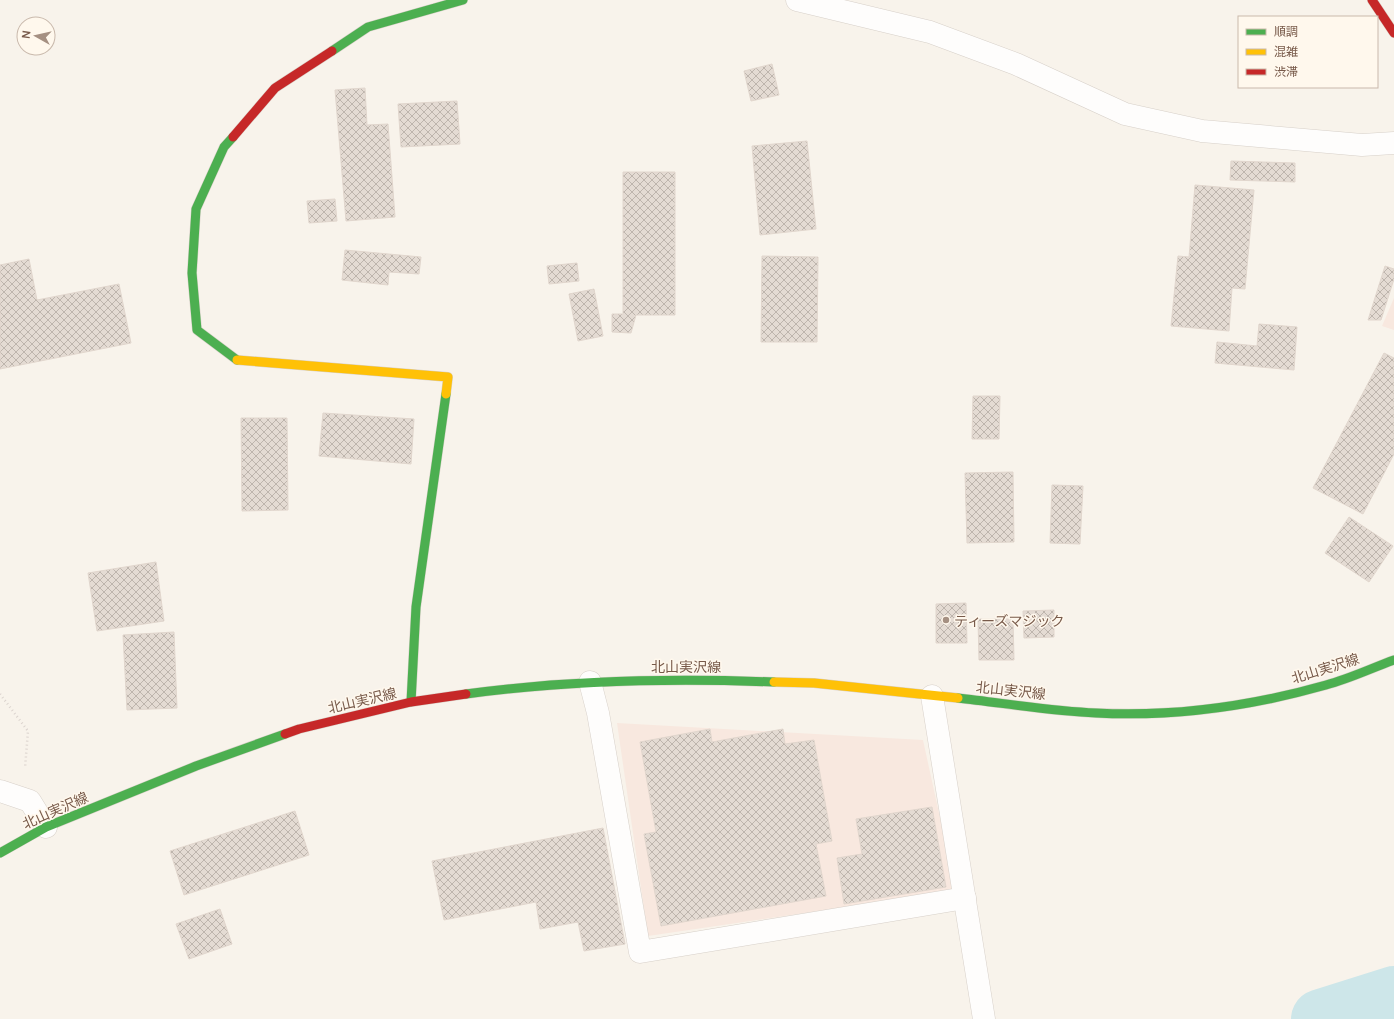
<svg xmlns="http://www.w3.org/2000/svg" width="1394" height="1019" font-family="Manrope,'Noto Sans JP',sans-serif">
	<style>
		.commercial { fill: #f8e8df }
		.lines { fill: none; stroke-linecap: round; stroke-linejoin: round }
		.river { stroke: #cde6e9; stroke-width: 60 }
		.building { fill: url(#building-cross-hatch); stroke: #e1d6cd }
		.street-casing { stroke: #d7d0c9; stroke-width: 23 }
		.fast-casing { stroke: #d8d0c8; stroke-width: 10 }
		.slow-casing { stroke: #d8d0c8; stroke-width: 10 }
		.jam-casing { stroke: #d8d0c8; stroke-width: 10 }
		.path { stroke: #dbd3ce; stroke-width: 2.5; stroke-dasharray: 1 3; stroke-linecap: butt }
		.street { stroke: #fefdfc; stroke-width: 22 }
		.fast { stroke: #4caf50; stroke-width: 9 }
		.slow { stroke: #ffc107; stroke-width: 9 }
		.jam { stroke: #c62828; stroke-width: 9 }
		.poi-dot { fill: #a59082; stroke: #fff8ed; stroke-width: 1.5 }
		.labels { text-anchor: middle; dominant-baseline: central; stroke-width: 3; stroke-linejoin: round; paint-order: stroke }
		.poi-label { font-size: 14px; fill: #785a4a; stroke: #fff8ed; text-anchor: start }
		.street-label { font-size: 14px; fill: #785a4a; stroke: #fff8ed }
	</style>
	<defs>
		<pattern id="building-cross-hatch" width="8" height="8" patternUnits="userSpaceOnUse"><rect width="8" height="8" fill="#e4dbd3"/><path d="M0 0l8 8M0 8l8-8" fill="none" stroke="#beb5ad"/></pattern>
	</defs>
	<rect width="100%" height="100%" fill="#f8f3eb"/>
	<g class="commercial">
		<path d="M1394,298V330L1382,326Z"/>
		<path d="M617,723L923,740L956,891L648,936Z"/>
	</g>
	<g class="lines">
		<path class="river" d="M1321,1019L1394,996"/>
	</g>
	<g class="building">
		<path d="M772,64L779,95L751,101L744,71Z"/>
		<path d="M365,88L367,125L388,124L395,217L346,221L335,90Z"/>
		<path d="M457,101L460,144L401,147L398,104Z"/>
		<path d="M807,141L816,229L760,235L752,146Z"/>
		<path d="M1231,161L1295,163V182L1230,180Z"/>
		<path d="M623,172H675V315H636L631,333L612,332V314H623Z"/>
		<path d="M1195,185L1254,190L1245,289L1232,288L1229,331L1171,326L1178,256L1189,257Z"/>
		<path d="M335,199L337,221L309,223L307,201Z"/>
		<path d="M345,250L421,257L419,274L389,272L388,285L342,280Z"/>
		<path d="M762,256L818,257L817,342H761Z"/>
		<path d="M29,259L37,300L119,284L131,343L0,369V265Z"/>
		<path d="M577,263L579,281L549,284L547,266Z"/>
		<path d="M1385,266L1394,269V279L1381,320H1368Z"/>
		<path d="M594,289L603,336L578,341L569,294Z"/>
		<path d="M1259,324L1297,327L1294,370L1215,363L1217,342L1257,346Z"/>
		<path d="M1384,353L1394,358V454L1363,514L1313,488Z"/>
		<path d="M973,396H1000L999,439H972Z"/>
		<path d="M323,413L414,419L411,464L319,456Z"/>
		<path d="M241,418H287L288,510L242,511Z"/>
		<path d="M1013,472L1014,542L967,543L965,473Z"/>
		<path d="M1052,485L1083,486L1080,544L1050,543Z"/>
		<path d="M1349,517L1393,546L1369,582L1325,553Z"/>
		<path d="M156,562L164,621L97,631L88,573Z"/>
		<path d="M966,603L967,643H936V604Z"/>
		<path d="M1054,610V637L1024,638L1023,611Z"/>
		<path d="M978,619H1013L1014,660H979Z"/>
		<path d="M174,632L177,708L127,710L123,635Z"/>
		<path d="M710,729L712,742L783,729L785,744L814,740L832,841L816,844L826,896L661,926L644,834L656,832L640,742Z"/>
		<path d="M932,807L946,887L844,904L837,858L862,854L856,819Z"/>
		<path d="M295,811L309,855L184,895L170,851Z"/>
		<path d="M603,828L625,944L584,951L578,922L540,929L536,902L444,920L432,861Z"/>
		<path d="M220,909L232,944L189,959L176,924Z"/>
	</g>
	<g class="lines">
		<g class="street-casing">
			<g id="street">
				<path d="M797,0L930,32L1016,64L1125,114L1202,131L1362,145L1394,143"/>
				<path d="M590,682L598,713L640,952L965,898"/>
				<path d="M932,696L984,1019"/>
				<path d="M0,791L30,801L46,827"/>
			</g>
		</g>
		<g class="fast-casing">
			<g id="fast">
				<path d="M332,51L368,27L463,0"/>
				<path d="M233,137L224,147L196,209L192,273L197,330L237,360"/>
				<path d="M466,694C568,680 671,678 774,682"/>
				<path d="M958,698C1003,703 1050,711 1096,713C1173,717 1252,706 1326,685C1349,679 1372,668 1394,660"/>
				<path d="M411,702L416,607L446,394"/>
				<path d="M0,853L46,827L196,766L285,734"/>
			</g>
		</g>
		<g class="slow-casing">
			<g id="slow">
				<path d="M237,360L448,377L446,394"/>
				<path d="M774,682L814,683L958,698"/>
			</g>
		</g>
		<g class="jam-casing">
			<g id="jam">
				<path d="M1372,0L1394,33"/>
				<path d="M233,137L275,88L332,51"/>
				<path d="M285,734L299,729L411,702L466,694"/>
			</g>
		</g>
		<path class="path" d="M0,694L28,731L25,768"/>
		<use href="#street" class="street"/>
		<use href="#fast" class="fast"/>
		<use href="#slow" class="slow"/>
		<use href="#jam" class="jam"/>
	</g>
	<circle class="poi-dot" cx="946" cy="620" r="4"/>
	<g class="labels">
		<g class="poi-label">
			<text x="954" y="620">ティーズマジック</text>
		</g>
		<g class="street-label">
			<text x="686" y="666">北山実沢線</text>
			<text transform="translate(1325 668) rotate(-17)">北山実沢線</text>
			<text transform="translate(1011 690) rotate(6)">北山実沢線</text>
			<text transform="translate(362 700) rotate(-13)">北山実沢線</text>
			<text transform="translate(55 810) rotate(-24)">北山実沢線</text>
		</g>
	</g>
	<rect x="1238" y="16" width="140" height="72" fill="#fff8ed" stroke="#c9b9ac"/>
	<rect x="1246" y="29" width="20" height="6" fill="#4caf50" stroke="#c9b9ac"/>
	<text x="1274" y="36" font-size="12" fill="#785a4a">順調</text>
	<rect x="1246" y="49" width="20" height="6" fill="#ffc107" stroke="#c9b9ac"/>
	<text x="1274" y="56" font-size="12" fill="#785a4a">混雑</text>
	<rect x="1246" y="69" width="20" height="6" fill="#c62828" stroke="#c9b9ac"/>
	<text x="1274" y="76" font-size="12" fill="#785a4a">渋滞</text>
	<g transform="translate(36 36) rotate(278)"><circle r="19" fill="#fff8ed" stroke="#c9b9ac"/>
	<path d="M0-3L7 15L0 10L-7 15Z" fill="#a59082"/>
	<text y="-6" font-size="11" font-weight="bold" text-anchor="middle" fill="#785a4a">N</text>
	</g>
</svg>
